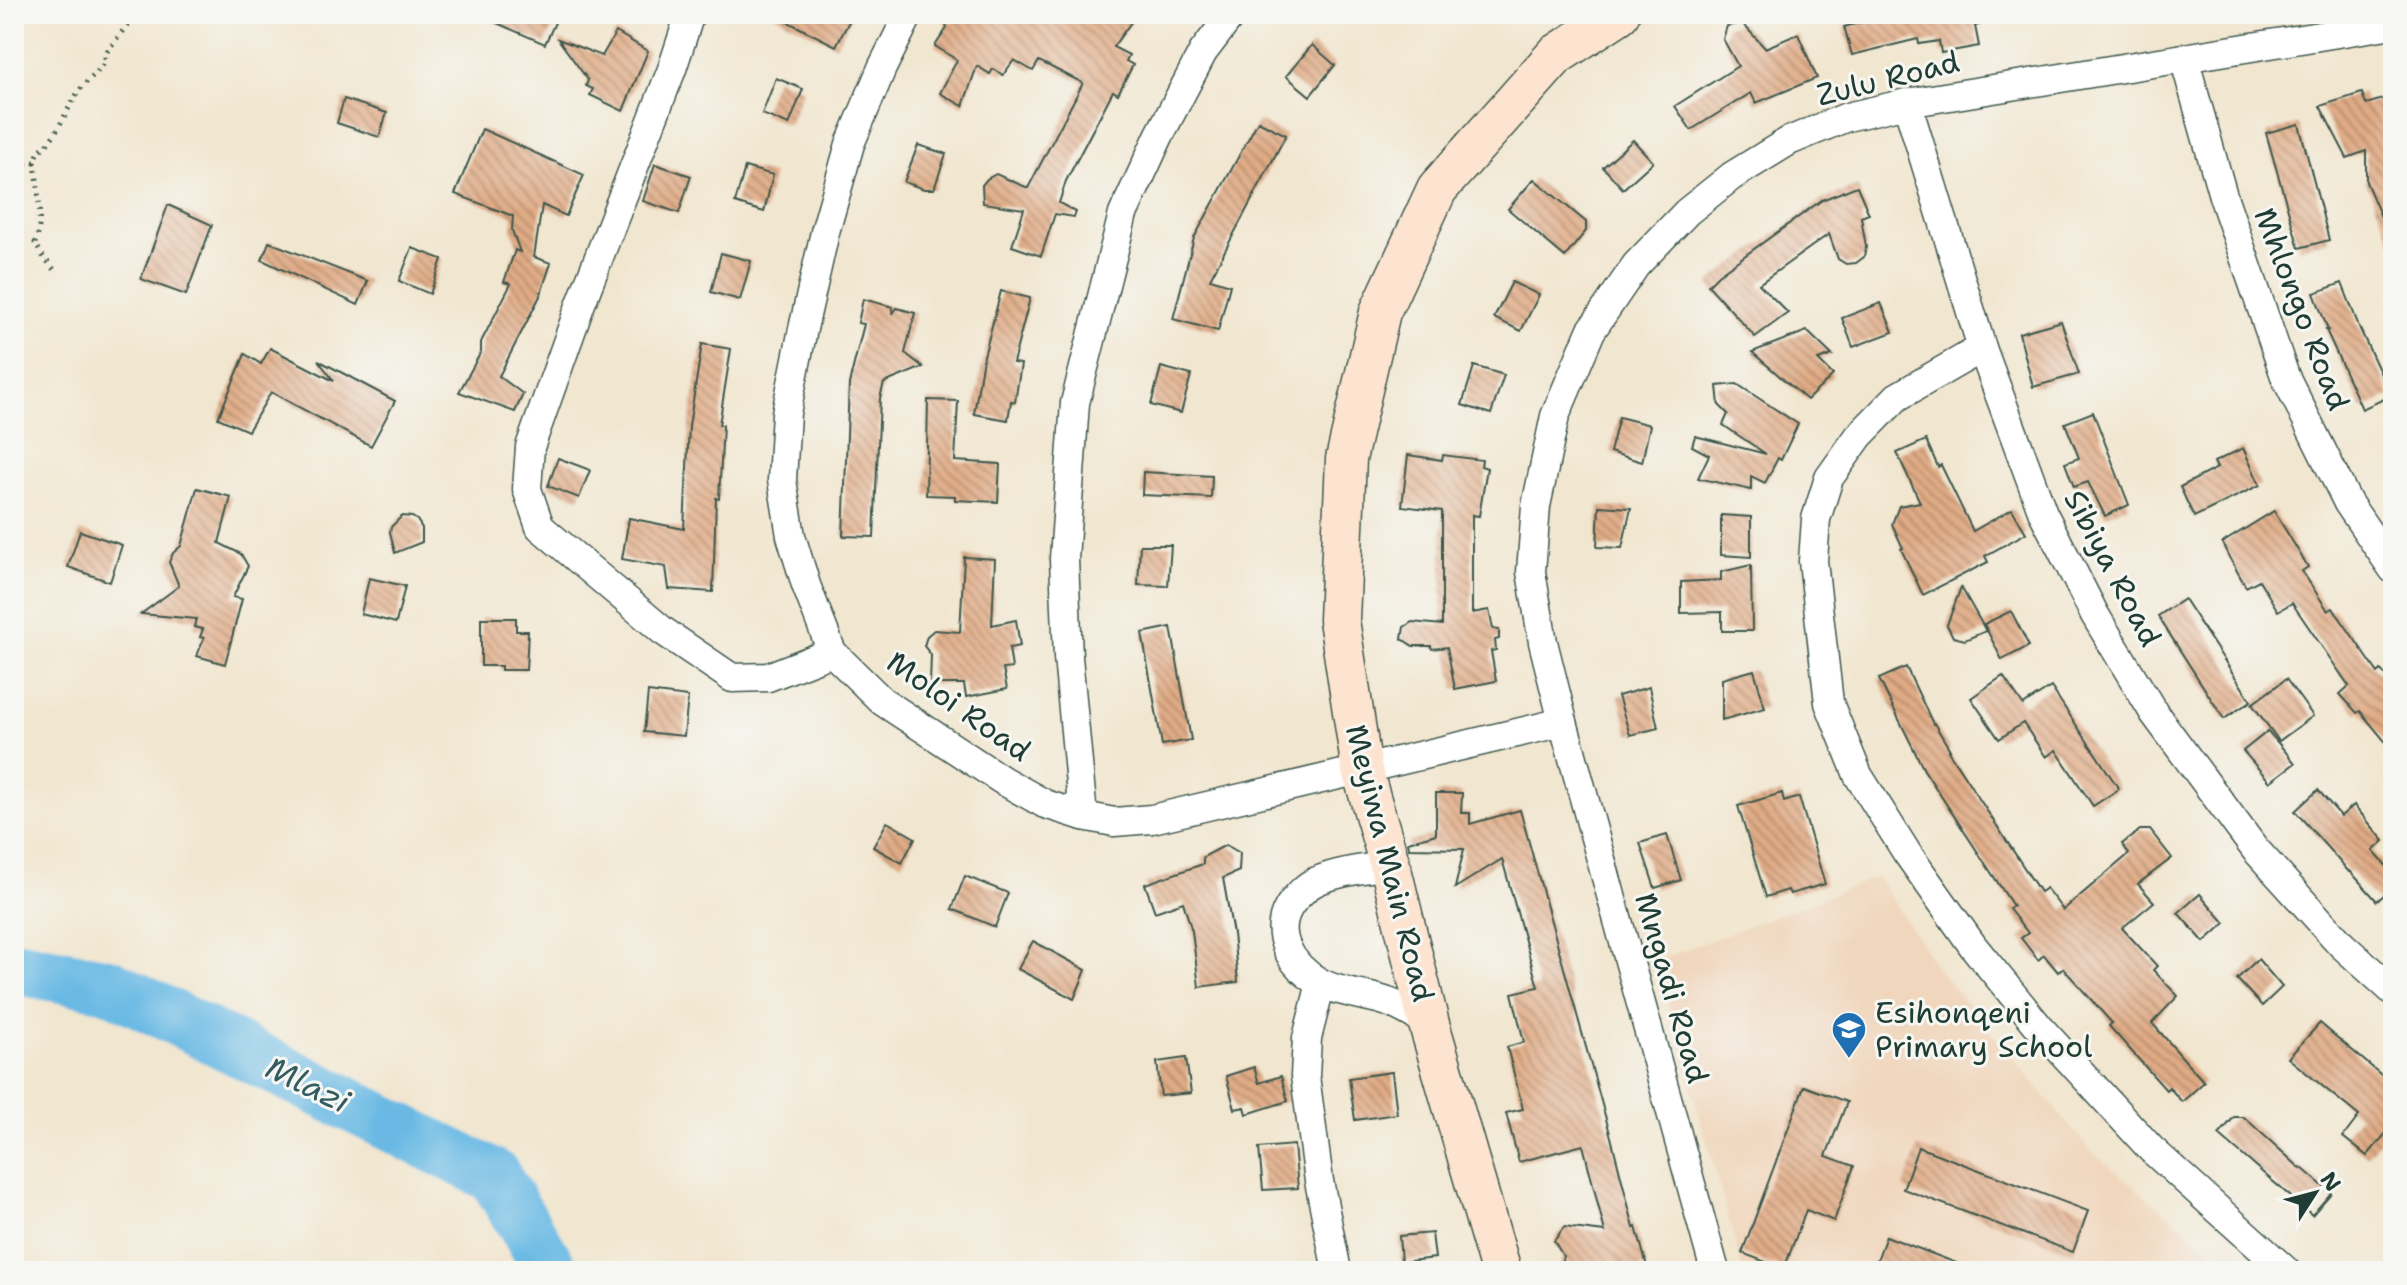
<svg xmlns="http://www.w3.org/2000/svg" width="2407" height="1285" font-family="'Shantell Sans',sans-serif">
	<style>
		.built { fill: #f0d6bc }
		.lines { fill: none; stroke-linecap: round; stroke-linejoin: round }
		.river { stroke: #69b9e4; stroke-width: 54 }
		.building { fill: url(#building-back-hatch) }
		.street-casing { stroke: #3e564b; stroke-width: 31 }
		.secondary-casing { stroke: #3e564b; stroke-width: 43 }
		.path { stroke: #3e564b; stroke-width: 5; stroke-dasharray: 2 6; stroke-linecap: butt }
		.street { stroke: #fff; stroke-width: 28 }
		.secondary { stroke: #fde4d1; stroke-width: 40 }
		.labels { text-anchor: middle; dominant-baseline: central; stroke-width: 6; stroke-linejoin: round; paint-order: stroke }
		.street-label { font-size: 30px; fill: #1f3d34; stroke: #f6f6f2 }
		.poi-label { font-size: 30px; fill: #1f3d34; stroke: #f6f6f2; text-anchor: start }
		.water-label { font-size: 32px; font-style: italic; fill: #325c60; stroke: #f6f6f2 }
	</style>
	<defs>
		<pattern id="building-back-hatch" width="6" height="6" patternUnits="userSpaceOnUse" patternTransform="scale(2)"><rect width="6" height="6" fill="#e0ab85"/><path d="M-1 5l2 2M0 0l6 6M5-1l2 2" fill="none" stroke="#b58c6e"/></pattern>
	</defs>
	<rect width="100%" height="100%" fill="#f6f6f2"/>
	<filter id="ink" filterUnits="userSpaceOnUse"><feTurbulence type="fractalNoise" baseFrequency=".0125" numOctaves="2"/><feDisplacementMap in="SourceGraphic" scale="16" xChannelSelector="R" yChannelSelector="G"/><feConvolveMatrix kernelMatrix="1 2 1 2 8 2 1 2 1" color-interpolation-filters="sRGB"/></filter>
	<filter id="wash" filterUnits="userSpaceOnUse"><feTurbulence type="fractalNoise" baseFrequency=".006" numOctaves="4" result="noise"/><feDisplacementMap in="SourceGraphic" scale="32" xChannelSelector="R" yChannelSelector="G"/><feGaussianBlur stdDeviation="1.8" result="paint"/><feColorMatrix in="noise" values="0 0 0 0 0 0 0 0 0 0 0 0 0 0 0 0 0 1.4 0 .05"/><feComposite in="paint" operator="in"/></filter>
	<g filter="url(#wash)">
		<rect width="100%" height="100%" fill="#f1e6cf"/>
		<path class="built" d="M1877,877L1937,968L2091,1151L2236,1271H1743L1656,961Z"/>
		<g class="lines">
			<path class="river" d="M14,967L108,985L494,1176L552,1271"/>
		</g>
		<g id="blocks">
			<g class="building">
				<path d="M476,14H559L545,44Z"/>
				<path d="M772,14H853L836,46Z"/>
				<path d="M943,14H1137L1113,47L1129,55L1126,61L1133,65L1118,94L1113,91L1066,181L1059,203L1076,212L1074,217L1055,214L1041,256L1012,246L1024,209L983,203L982,185L987,179L996,174L1028,188L1083,83L1039,61L1033,71L1014,60L1003,75L993,69L990,74L977,66L963,106L940,93L957,60L935,46L947,28Z"/>
				<path d="M1891,14H1984L1985,23L1975,26L1979,46L1941,53L1939,41L1919,44L1918,39L1852,55L1844,27Z"/>
				<path d="M1742,23L1765,48L1798,34L1817,78L1756,103L1751,93L1691,130L1675,106L1738,66L1723,39L1727,26Z"/>
				<path d="M616,32L648,51L623,111L590,95L593,89L586,86L588,80L558,39L602,56Z"/>
				<path d="M1312,45L1335,65L1310,96L1286,76Z"/>
				<path d="M776,78L803,89L789,125L762,114Z"/>
				<path d="M2362,93L2366,104L2393,96V245L2366,182V151L2347,158L2320,106Z"/>
				<path d="M344,99L387,113L379,137L337,123Z"/>
				<path d="M1258,121L1286,135L1210,279L1230,285L1218,331L1173,319L1194,238Z"/>
				<path d="M2299,124L2329,240L2299,248L2266,133Z"/>
				<path d="M482,129L584,175L566,216L542,205L534,257L551,263L540,296L499,376L523,394L515,412L459,392L481,352V342L511,284L504,282L515,250L520,252L512,230L513,216L455,194Z"/>
				<path d="M1633,140L1653,162L1623,189L1603,167Z"/>
				<path d="M918,145L946,154L934,189H924L904,182Z"/>
				<path d="M655,164L691,176L679,213L643,201Z"/>
				<path d="M745,167L773,175L764,212L735,203Z"/>
				<path d="M1534,179L1586,222V231L1565,257L1508,209Z"/>
				<path d="M1857,186L1869,214L1861,217L1866,247L1864,257L1856,263L1846,264L1838,259L1829,234L1759,284L1788,313L1755,337L1708,285L1718,275L1822,200Z"/>
				<path d="M168,205L212,225L186,295L141,279Z"/>
				<path d="M269,242L368,281L358,305L262,260Z"/>
				<path d="M412,248L442,259L430,294L399,281Z"/>
				<path d="M721,253L751,261L740,300L711,292Z"/>
				<path d="M1512,282L1539,295L1521,331L1494,318Z"/>
				<path d="M2342,283L2360,329L2391,396L2362,409L2326,330H2328L2314,293Z"/>
				<path d="M1001,291L1030,298L1013,363L1021,364L1015,402L1011,401L1008,420L974,414L982,364Z"/>
				<path d="M863,299L893,307L892,312L893,313L897,308L915,313L905,353L923,367L884,383L880,398L874,537L843,536L849,384L864,324L858,323Z"/>
				<path d="M1881,303L1893,332L1853,347L1842,318Z"/>
				<path d="M2061,321L2079,374L2033,387L2019,333Z"/>
				<path d="M1807,331L1832,355L1818,360L1833,375L1807,400L1752,352Z"/>
				<path d="M702,344L731,349L719,425H723L719,499L716,498L713,592L669,589L666,567L622,559L629,518L684,529L689,426Z"/>
				<path d="M270,348L334,381L318,360L395,401L371,446L271,392L248,431L218,418L245,354L261,364Z"/>
				<path d="M1474,366L1504,375L1491,414L1462,405Z"/>
				<path d="M1161,367L1191,375L1181,413L1151,405Z"/>
				<path d="M1737,384L1798,424L1781,460L1778,458L1765,483L1751,476V490L1698,478L1709,455L1692,446L1695,436L1766,454L1723,425L1728,414L1719,405L1717,386Z"/>
				<path d="M928,400L958,401L955,461L1000,464L998,502L955,500V496L926,495Z"/>
				<path d="M2093,412L2129,505L2105,516L2088,482L2074,487L2065,463L2079,458L2065,423Z"/>
				<path d="M1619,417L1650,425L1642,462L1610,452Z"/>
				<path d="M1926,440L1938,467L1941,465L1973,531L2012,509L2026,533L1985,556L1988,562L1923,595L1901,549L1903,548L1892,524L1899,506L1920,502L1897,453Z"/>
				<path d="M2243,448L2260,485L2194,517L2180,487L2217,468L2214,462Z"/>
				<path d="M1408,455L1442,460L1443,455L1482,460L1481,466L1487,468L1479,516L1472,515V613L1489,610L1493,629L1499,630V639L1495,640L1496,650L1491,651L1496,681L1455,689L1447,647L1432,649L1431,646H1413L1402,639L1404,627L1412,622L1442,625V511L1402,506Z"/>
				<path d="M558,458L590,470L579,498L548,486Z"/>
				<path d="M1143,472L1212,476L1211,498L1142,495Z"/>
				<path d="M197,488L231,497L219,543L241,554L248,566L233,597L242,599L225,664L197,656L204,638L200,637L203,629L194,627L196,619L141,614L179,586L169,562L173,553L181,546Z"/>
				<path d="M1599,506L1631,508L1622,548L1597,547Z"/>
				<path d="M2274,511L2308,567L2302,571L2328,611L2333,608L2378,673L2381,670L2393,685V751L2360,711L2357,713L2340,694L2349,686L2292,603L2278,611L2259,580L2246,587L2229,557L2222,543Z"/>
				<path d="M1721,515L1751,517V557L1721,555Z"/>
				<path d="M402,516L412,517L417,520L422,528V542L395,553L390,532L391,527Z"/>
				<path d="M80,531L122,545L110,582L68,567Z"/>
				<path d="M1140,545H1171L1168,586L1138,585Z"/>
				<path d="M964,557L995,559L992,625L1016,620L1020,646L1009,648L1012,668L1003,669L1007,689L966,697L964,684H930L931,655L924,646L927,636L934,630L960,632Z"/>
				<path d="M1751,565L1752,631H1722V612L1681,613V582L1721,580V572Z"/>
				<path d="M369,578L405,586L396,623L361,614Z"/>
				<path d="M1961,587L1986,631L1965,640L1953,637L1947,625Z"/>
				<path d="M2184,599L2251,701L2224,719L2158,616Z"/>
				<path d="M2011,611L2029,646L2002,660L1984,624Z"/>
				<path d="M481,618H516V631H528L526,670H501V666H481Z"/>
				<path d="M1171,627L1191,740L1162,745L1142,633Z"/>
				<path d="M1906,667L1933,724L1934,723L1950,750L1948,751L2040,892L2046,888L2063,910L2129,854L2122,844L2140,830H2150L2172,858L2138,884L2154,902L2122,928L2157,966L2153,970L2178,996L2152,1023L2204,1082L2182,1102L2169,1087L2166,1090L2109,1026L2112,1023L2063,968L2058,972L2044,955L2038,960L2021,938L2028,933L2009,909L2013,906L1924,770L1879,679Z"/>
				<path d="M1754,670L1765,708L1722,720V679Z"/>
				<path d="M2003,676L2023,705L2051,687L2119,789L2093,806L2056,750L2046,757L2023,723L1999,739L1971,698Z"/>
				<path d="M2286,679L2313,716L2279,741L2252,704Z"/>
				<path d="M1649,687L1658,728L1630,735L1618,696Z"/>
				<path d="M648,692L688,697L684,736L644,732Z"/>
				<path d="M2268,731L2295,763L2270,782L2243,751Z"/>
				<path d="M2318,790L2341,816L2354,805L2384,841L2373,851L2393,873V887L2377,901L2350,871L2349,872L2295,811Z"/>
				<path d="M1436,793H1462L1461,813H1470V824L1520,810L1611,1137L1634,1228L1636,1227L1647,1266L1627,1271H1560L1563,1256L1554,1241L1564,1227L1605,1232L1583,1145L1519,1162L1506,1113L1523,1109L1507,1047L1524,1042L1512,993L1538,987L1502,859L1455,888L1464,849L1409,848L1408,842L1436,834Z"/>
				<path d="M1782,793L1784,802L1799,797L1825,884L1790,894L1788,890L1766,897L1738,806Z"/>
				<path d="M887,822L915,838L902,863L873,847Z"/>
				<path d="M1667,835L1681,880L1655,888L1640,843Z"/>
				<path d="M1226,845L1240,853L1239,871L1223,878L1233,934L1238,982L1199,987L1192,931L1183,902L1155,912L1145,884L1203,864V857Z"/>
				<path d="M965,876L1008,893L995,927L952,909Z"/>
				<path d="M2200,894L2225,923L2204,942L2178,913Z"/>
				<path d="M1033,941L1086,970L1074,999L1018,969Z"/>
				<path d="M2258,959L2282,987L2262,1006L2237,979Z"/>
				<path d="M2320,1023L2393,1085V1125L2367,1156L2343,1137L2359,1116L2288,1058Z"/>
				<path d="M1186,1058L1191,1093L1161,1096L1157,1062Z"/>
				<path d="M1254,1067L1259,1083L1281,1076L1288,1101L1247,1114L1245,1107L1235,1109L1226,1076Z"/>
				<path d="M1392,1072L1397,1114L1355,1120L1349,1078Z"/>
				<path d="M1804,1086L1847,1102L1826,1156L1854,1166L1834,1221L1806,1210L1784,1269L1742,1253Z"/>
				<path d="M2234,1117H2244L2301,1169L2302,1168L2331,1193L2312,1215L2219,1135Z"/>
				<path d="M1294,1145L1298,1188L1263,1190L1259,1148Z"/>
				<path d="M1918,1147L2088,1211L2073,1252L1903,1189Z"/>
				<path d="M1432,1233L1435,1258L1401,1262L1399,1236Z"/>
				<path d="M1886,1236L1972,1269L1971,1271H1873Z"/>
			</g>
		</g>
	</g>
	<g filter="url(#ink)">
		<use href="#blocks" fill-opacity="0" stroke="#3e564b" stroke-width="2"/>
		<g class="lines">
			<g class="street-casing">
				<g id="street">
					<path d="M690,14L672,69L580,306L530,447L527,489L540,527L663,631L732,678L768,677L832,652"/>
					<path d="M909,14L882,68L850,144L825,232L803,329L786,413L782,480L791,536L806,585L832,652L882,701L1002,780L1045,804L1083,816L1114,822L1152,819L1563,722"/>
					<path d="M2184,58L2223,196L2285,376L2348,503L2393,569"/>
					<path d="M1907,103L1982,348L2043,513L2095,615L2154,713L2255,849L2342,945L2393,991"/>
					<path d="M1982,348L1897,397L1859,436L1829,478L1816,519L1813,561L1829,703L1858,775L1907,853L1973,946L2040,1028L2151,1149L2286,1271"/>
					<path d="M1083,816L1068,657L1064,559L1075,403L1123,214L1159,136L1203,52L1232,14"/>
					<path d="M1390,865C1366,869 1339,871 1317,881C1307,885 1300,893 1293,901C1269,931 1290,965 1319,982C1339,993 1364,994 1385,1001C1401,1006 1415,1015 1429,1024"/>
					<path d="M1321,983L1307,1038L1305,1076L1319,1181L1337,1271"/>
					<path d="M1715,1271L1563,722L1543,642L1531,572L1536,506L1555,416L1591,331L1636,265L1687,212L1732,176L1789,141L1847,117L1907,103L2393,24"/>
				</g>
			</g>
			<g class="secondary-casing">
				<path id="secondary" d="M1501,1271L1429,1024L1390,865L1362,770L1339,620L1346,459L1380,312L1437,189L1556,55L1619,14"/>
			</g>
			<g class="path">
				<path d="M35,162C37,183 44,225 35,243L42,255L57,273"/>
				<path d="M14,174L23,164L35,162C40,146 41,152 49,142C61,126 68,107 79,91C87,80 98,73 105,62V54L125,28L140,14"/>
			</g>
			<use href="#street" class="street"/>
			<use href="#secondary" class="secondary"/>
		</g>
	</g>
	<defs>
		<g id="school-pin" transform="scale(1.8)"><path d="M0 17L-7.5 6A9.5 9.5 0 1 1 7.5 6Z" fill="#1f6fb2" stroke="#f6f6f2"/><path d="M0-5L7-2L0 1L-7-2ZM-4 1L0 2.5L4 1V4Q0 6-4 4Z" fill="#fff"/></g>
	</defs>
	<g fill-rule="evenodd">
		<use href="#school-pin" x="1849" y="1029"/>
	</g>
	<g class="labels">
		<g class="street-label">
			<text transform="translate(1888 78) rotate(-14)">Zulu Road</text>
			<text transform="translate(2302 309) rotate(69)">Mhlongo Road</text>
			<text transform="translate(2113 568) rotate(62)">Sibiya Road</text>
			<text transform="translate(959 706) rotate(35)">Moloi Road</text>
			<text transform="translate(1390 863) rotate(76)">Meyiwa Main Road</text>
			<text transform="translate(1672 988) rotate(74)">Mngadi Road</text>
		</g>
		<g class="poi-label">
			<text x="1875" y="1012">Esihonqeni<tspan x="1875" dy="34">Primary School</tspan></text>
		</g>
		<g class="water-label">
			<text transform="translate(308 1084) rotate(26)">Mlazi</text>
		</g>
	</g>
	<rect width="2407" height="1285" fill="none" stroke="#f6f6f2" stroke-width="48"/>
	<g transform="translate(2315 1193) rotate(54)" stroke="#f6f6f2" stroke-width="6" paint-order="stroke">
	<path d="M0-6L14 30L0 20L-14 30Z" fill="#1f3d34"/>
	<text y="-12" font-size="22" font-weight="bold" text-anchor="middle" fill="#1f3d34">N</text>
	</g>
</svg>
